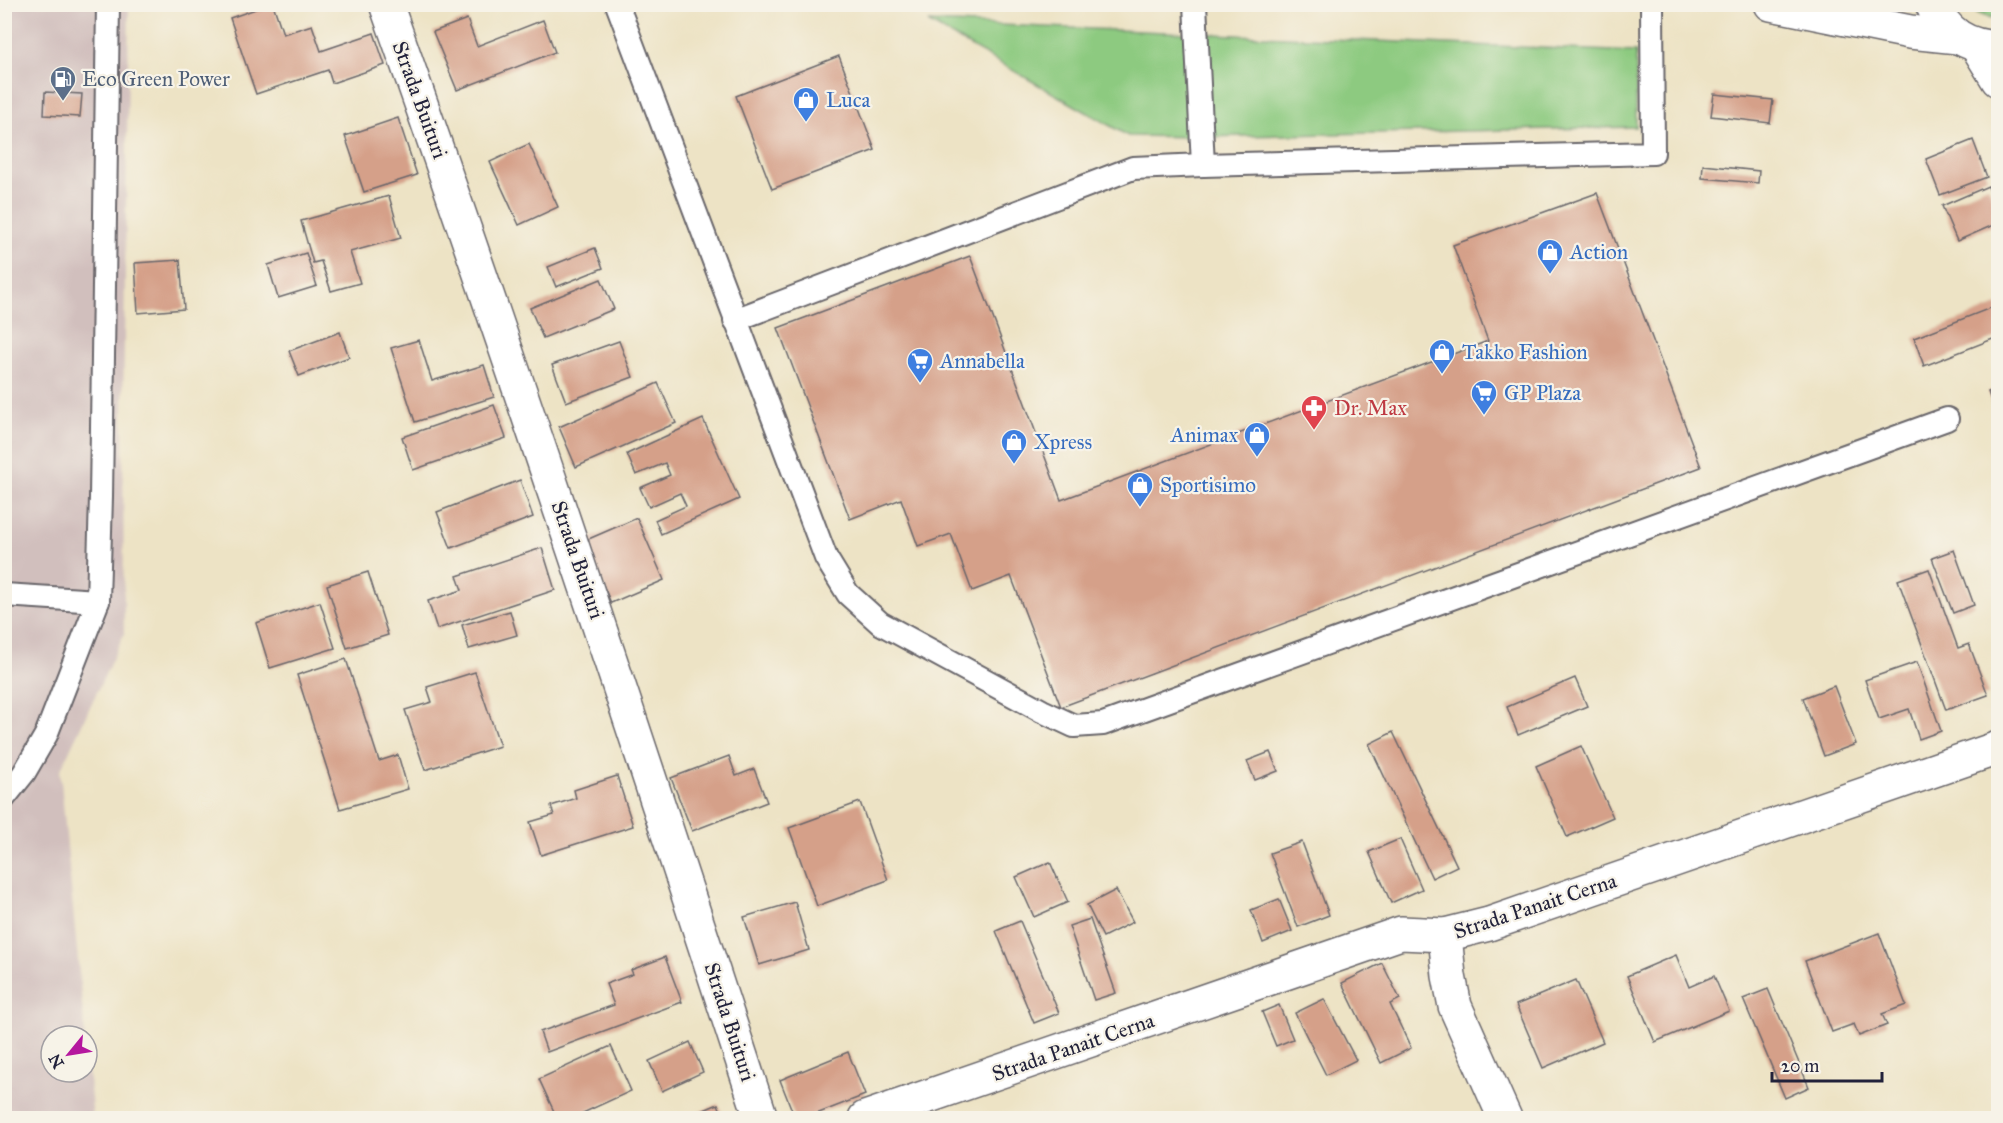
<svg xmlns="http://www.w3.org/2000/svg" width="2003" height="1123" font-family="'IM FELL Great Primer',serif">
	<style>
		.industrial { fill: #d1bfbd }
		.green { fill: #8dca80; stroke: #58765e; stroke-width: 1.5 }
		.building { fill: #d5a089 }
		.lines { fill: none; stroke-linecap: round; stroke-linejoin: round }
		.lane-casing { stroke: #69666b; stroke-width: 26 }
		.street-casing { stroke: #69666b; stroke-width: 36 }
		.primary-casing { stroke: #69666b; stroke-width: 36 }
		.lane { stroke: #fff; stroke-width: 22 }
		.street { stroke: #fff; stroke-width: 33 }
		.primary { stroke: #fff; stroke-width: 33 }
		.labels { text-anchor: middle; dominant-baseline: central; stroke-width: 4.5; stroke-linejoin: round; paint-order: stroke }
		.service-label { font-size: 21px; fill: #4e5e75; stroke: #f7f3e8; text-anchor: start }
		.street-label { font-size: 21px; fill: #22223b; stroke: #f7f3e8 }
		.shop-label { font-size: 21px; fill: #366cbe; stroke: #f7f3e8; text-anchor: start }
		.health-label { font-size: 21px; fill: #be3a42; stroke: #f7f3e8; text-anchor: start }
	</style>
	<rect width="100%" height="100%" fill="#f7f3e8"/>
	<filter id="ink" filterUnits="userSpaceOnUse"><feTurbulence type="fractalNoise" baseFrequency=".0167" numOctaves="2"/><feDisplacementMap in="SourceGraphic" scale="12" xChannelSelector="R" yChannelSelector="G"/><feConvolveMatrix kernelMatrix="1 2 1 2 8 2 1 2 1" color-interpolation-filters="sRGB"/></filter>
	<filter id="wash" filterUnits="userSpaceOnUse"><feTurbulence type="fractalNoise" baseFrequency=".008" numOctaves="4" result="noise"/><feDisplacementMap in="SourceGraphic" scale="24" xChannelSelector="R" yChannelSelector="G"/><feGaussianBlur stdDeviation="1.35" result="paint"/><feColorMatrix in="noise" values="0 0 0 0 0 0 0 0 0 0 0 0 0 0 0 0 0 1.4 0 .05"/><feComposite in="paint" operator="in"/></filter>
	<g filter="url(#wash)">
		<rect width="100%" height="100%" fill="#ede3c5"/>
		<path class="industrial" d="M5,5H129L123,414L124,634L60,771L85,1036H51V1072H87V1060L93,1118H5Z"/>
		<g class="green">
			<path d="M1966,5H1998V18C1985,18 1975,14 1966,5Z"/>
			<path d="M928,22L1636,52V127L1202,137L1128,136Z"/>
		</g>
		<g id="blocks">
			<g class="building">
				<path d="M270,4H273L283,34L312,25L321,51L374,33L385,65L332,83L328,70L256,94L230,18Z"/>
				<path d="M467,19L477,46L543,20L555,52L457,90L433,32Z"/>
				<path d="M839,56L875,150L772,189L736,96Z"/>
				<path d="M45,92L82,94L80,117L44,115Z"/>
				<path d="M1714,94L1773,100L1770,123L1711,116Z"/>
				<path d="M398,118L417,175L364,192L345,136Z"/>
				<path d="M1973,140L1987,177L1940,195L1926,159Z"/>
				<path d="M529,144L558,207L519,225L490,162Z"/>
				<path d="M1703,165L1759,171L1758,183L1702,178Z"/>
				<path d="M1988,186L1998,212V223L1957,241L1942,206Z"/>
				<path d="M1597,193L1701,467L1061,707L1011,576L972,591L951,534L918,546L901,499L850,519L778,328L970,256L1061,500L1488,341L1453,245Z"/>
				<path d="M389,196L401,238L350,252L360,283L331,291L321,261L313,263L301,221Z"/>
				<path d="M595,248L603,268L556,287L548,267Z"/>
				<path d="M306,253L317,286L278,298L268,265Z"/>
				<path d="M180,260L184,309L138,313L135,263Z"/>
				<path d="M601,279L614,309L543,338L530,308Z"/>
				<path d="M1998,305V337L1924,366L1914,338Z"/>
				<path d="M340,332L349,357L299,376L289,351Z"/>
				<path d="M419,340L432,381L484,365L494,397L415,422L391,348Z"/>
				<path d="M619,341L633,377L566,402L552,365Z"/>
				<path d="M658,383L676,423L576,467L559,427Z"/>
				<path d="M1998,388V420L1988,392Z"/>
				<path d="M494,405L506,438L413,470L402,437Z"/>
				<path d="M703,419L739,499L661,534L655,520L686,506L680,493L649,507L640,488L670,475L665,463L636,475L627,454Z"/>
				<path d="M520,480L533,517L451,548L437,512Z"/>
				<path d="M637,518L664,580L611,603L584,541Z"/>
				<path d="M542,548L555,590L437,629L428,601L462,590L457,576Z"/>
				<path d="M1954,550L1974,605L1953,613L1932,558Z"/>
				<path d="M1929,569L1958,648L1969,644L1988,695L1946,710L1898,580Z"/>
				<path d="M368,572L388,635L347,648L327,585Z"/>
				<path d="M320,602L335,648L270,668L256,623Z"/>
				<path d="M510,611L517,635L469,649L462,625Z"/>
				<path d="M346,659L379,761L398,755L408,789L340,809L297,675Z"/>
				<path d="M1917,662L1941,731L1919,739L1909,709L1879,719L1865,680Z"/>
				<path d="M475,672L500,746L425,770L405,710L432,702L427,687Z"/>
				<path d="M1575,678L1587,706L1518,735L1507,707Z"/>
				<path d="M1834,686L1856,744L1824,756L1803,698Z"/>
				<path d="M1393,732L1457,866L1432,878L1369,744Z"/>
				<path d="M1581,746L1613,817L1567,837L1536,766Z"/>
				<path d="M1270,752L1278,771L1255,780L1247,761Z"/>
				<path d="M729,756L736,776L754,769L767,802L692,831L671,778Z"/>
				<path d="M617,776L633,826L541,855L530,822L554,815L551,806L576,798L574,790Z"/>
				<path d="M860,802L888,880L817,906L789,828Z"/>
				<path d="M1400,839L1422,889L1391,903L1369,852Z"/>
				<path d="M1302,842L1329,915L1298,927L1270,853Z"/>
				<path d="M1050,862L1068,902L1034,917L1016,877Z"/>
				<path d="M1116,890L1133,922L1103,937L1087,905Z"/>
				<path d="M1279,899L1292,931L1263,943L1251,910Z"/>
				<path d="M795,902L809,950L759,965L744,917Z"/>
				<path d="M1090,919L1116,993L1094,1000L1069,926Z"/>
				<path d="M1020,921L1059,1013L1034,1023L996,931Z"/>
				<path d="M1879,933L1906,1005L1882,1014L1887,1025L1859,1036L1854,1024L1832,1032L1805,961Z"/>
				<path d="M1676,955L1689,987L1714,976L1729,1011L1655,1042L1627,976Z"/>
				<path d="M665,957L682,1002L547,1052L540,1032L614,1005L606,984L633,974L631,970Z"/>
				<path d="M1382,963L1400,999L1390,1004L1411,1048L1381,1063L1342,983Z"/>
				<path d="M1576,980L1603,1042L1543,1068L1516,1005Z"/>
				<path d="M1768,989L1809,1087L1785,1098L1743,999Z"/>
				<path d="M1324,999L1356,1060L1326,1075L1295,1013Z"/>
				<path d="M1279,1005L1293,1039L1276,1046L1262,1012Z"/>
				<path d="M690,1042L703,1072L662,1091L649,1061Z"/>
				<path d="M611,1046L631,1091L572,1118H557L539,1079Z"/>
				<path d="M848,1052L865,1095L806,1118H795L780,1080Z"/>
				<path d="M718,1104L724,1118H691L690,1116Z"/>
			</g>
		</g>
	</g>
	<g filter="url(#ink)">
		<use href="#blocks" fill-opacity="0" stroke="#69666b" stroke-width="1.5"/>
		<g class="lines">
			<g class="lane-casing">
				<g id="lane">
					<path d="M617,4L826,558L848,594L880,623L1042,711L1074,726L1103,724L1947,419"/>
					<path d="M1203,165L1653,153L1652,4"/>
					<path d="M735,320L1133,168L1203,165L1195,4"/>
					<path d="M4,595L98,601"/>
					<path d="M4,798L24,773L46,735L98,601L101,497L108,4"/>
				</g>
			</g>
			<g class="street-casing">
				<g id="street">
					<path d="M386,4C517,374 640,746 761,1118"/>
					<path d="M1977,46L1998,80"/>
					<path d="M1445,935L1449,976L1455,1006L1505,1118"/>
					<path d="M865,1118L1401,933L1445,935L1489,924L1998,748"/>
				</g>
			</g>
			<g class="primary-casing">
				<g id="primary">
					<path d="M1771,4L1910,32L1958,37"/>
					<path d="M1932,4C1947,34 1965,46 1998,48"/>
				</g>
			</g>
			<use href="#lane" class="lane"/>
			<use href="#street" class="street"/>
			<use href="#primary" class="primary"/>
		</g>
	</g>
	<defs>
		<g id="fuel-pin" transform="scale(1.35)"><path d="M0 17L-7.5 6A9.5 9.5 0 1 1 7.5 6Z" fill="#5c6f8a" stroke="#f7f3e8"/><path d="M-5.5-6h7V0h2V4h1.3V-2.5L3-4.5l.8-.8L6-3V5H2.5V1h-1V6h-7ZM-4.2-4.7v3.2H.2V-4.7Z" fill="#fff"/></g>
		<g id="shop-pin" transform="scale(1.35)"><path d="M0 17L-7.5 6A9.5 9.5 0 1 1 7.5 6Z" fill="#3f7fe0" stroke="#f7f3e8"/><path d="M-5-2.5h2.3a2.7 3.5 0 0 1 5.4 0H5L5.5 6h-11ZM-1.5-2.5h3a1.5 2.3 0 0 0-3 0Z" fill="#fff"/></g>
		<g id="supermarket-pin" transform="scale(1.35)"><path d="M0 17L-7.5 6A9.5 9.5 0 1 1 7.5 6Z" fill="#3f7fe0" stroke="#f7f3e8"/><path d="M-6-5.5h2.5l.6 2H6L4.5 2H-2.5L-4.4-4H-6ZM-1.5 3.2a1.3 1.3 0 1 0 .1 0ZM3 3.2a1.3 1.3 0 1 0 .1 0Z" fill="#fff"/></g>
		<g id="pharmacy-pin" transform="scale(1.35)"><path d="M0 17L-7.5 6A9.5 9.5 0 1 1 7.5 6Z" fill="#e0444e" stroke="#f7f3e8"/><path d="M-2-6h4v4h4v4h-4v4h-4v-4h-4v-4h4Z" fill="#fff"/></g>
	</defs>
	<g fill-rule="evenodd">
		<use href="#fuel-pin" x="63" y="79"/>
		<use href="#shop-pin" x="806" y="100"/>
		<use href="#shop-pin" x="1550" y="252"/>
		<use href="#shop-pin" x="1442" y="352"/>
		<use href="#supermarket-pin" x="920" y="361"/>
		<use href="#supermarket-pin" x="1484" y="393"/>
		<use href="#pharmacy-pin" x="1314" y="408"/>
		<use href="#shop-pin" x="1257" y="435"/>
		<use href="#shop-pin" x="1014" y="442"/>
		<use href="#shop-pin" x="1140" y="485"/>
	</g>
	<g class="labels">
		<g class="service-label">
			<text x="82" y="79">Eco Green Power</text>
		</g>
		<g class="street-label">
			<text transform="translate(420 100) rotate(70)">Strada Buituri</text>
			<text transform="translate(578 560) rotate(71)">Strada Buituri</text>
			<text transform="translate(1535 906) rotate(-18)">Strada Panait Cerna</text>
			<text transform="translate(730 1022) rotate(72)">Strada Buituri</text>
			<text transform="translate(1073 1047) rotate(-19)">Strada Panait Cerna</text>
		</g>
		<g class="shop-label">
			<text x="826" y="100">Luca</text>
			<text x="1570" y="252">Action</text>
			<text x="1462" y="352">Takko Fashion</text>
			<text x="940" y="361">Annabella</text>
			<text x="1504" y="393">GP Plaza</text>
			<text x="1238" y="435" text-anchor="end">Animax</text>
			<text x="1034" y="442">Xpress</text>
			<text x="1160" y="485">Sportisimo</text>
		</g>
		<g class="health-label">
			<text x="1334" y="408">Dr. Max</text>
		</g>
	</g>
	<rect width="2003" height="1123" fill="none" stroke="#f7f3e8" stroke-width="24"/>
	<g transform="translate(69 1054) rotate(240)"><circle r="28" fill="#f7f3e8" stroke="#a29fa3" stroke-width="1.5"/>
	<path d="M0-4.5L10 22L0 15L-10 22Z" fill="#b5179e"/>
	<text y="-9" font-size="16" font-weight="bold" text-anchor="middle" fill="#22223b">N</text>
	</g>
	<path d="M1772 1072v9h110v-9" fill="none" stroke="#22223b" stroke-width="3"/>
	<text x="1781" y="1072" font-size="18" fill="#22223b" stroke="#f7f3e8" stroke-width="4.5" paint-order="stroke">20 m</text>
</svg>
